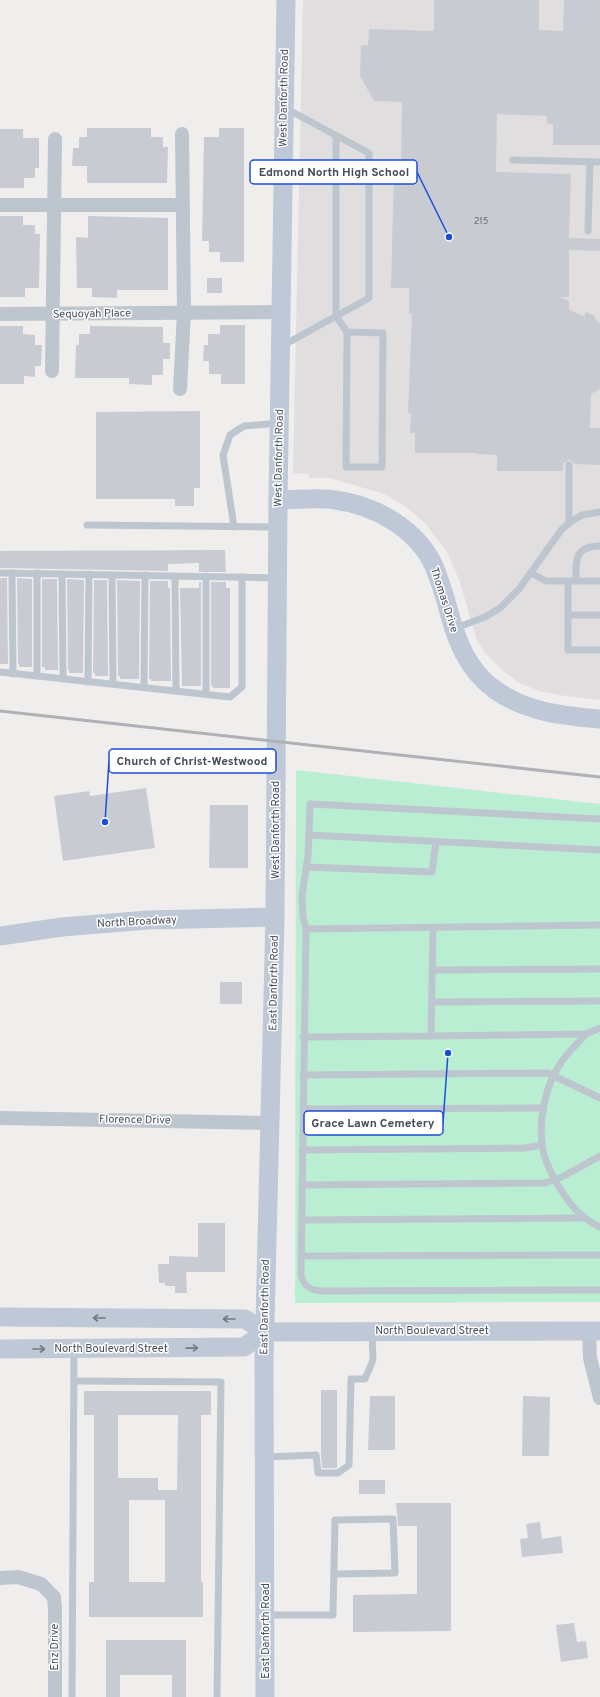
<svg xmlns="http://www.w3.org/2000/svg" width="600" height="1697" font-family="Overpass,sans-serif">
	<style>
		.education { fill: #e1dedf }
		.green { fill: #baeed3 }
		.building { fill: #c9cbd3; fill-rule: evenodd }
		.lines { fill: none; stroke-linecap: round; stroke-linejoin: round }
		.lane { stroke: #bdc6cf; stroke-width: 7 }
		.street { stroke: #bdc6cf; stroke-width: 14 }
		.secondary { stroke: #bfc8d6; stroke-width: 19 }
		.rail { stroke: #afb1b7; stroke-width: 3 }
		.oneway { stroke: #707985 }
		.labels { text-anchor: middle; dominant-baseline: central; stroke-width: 3; stroke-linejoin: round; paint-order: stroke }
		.number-label { font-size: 9px; fill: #666d78 }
		.street-label { font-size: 11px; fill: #454e5a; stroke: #fff }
		.leader { fill: none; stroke: #1d4ed8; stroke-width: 1.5 }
		.callout-dot { fill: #1d4ed8; stroke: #fff; stroke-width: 1.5 }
		.callout { fill: #fff; stroke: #1d4ed8; stroke-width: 1.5 }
		.callout-label { font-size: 12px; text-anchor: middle; font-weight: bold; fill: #454e5a }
	</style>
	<rect width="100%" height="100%" fill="#f0eded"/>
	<path class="education" d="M303,0H600V700L558,695L539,691L518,682L501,669L484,652L476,638L460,582L447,552L425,523L405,506L384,494L330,478H309V474L293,473Z"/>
	<path class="green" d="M296,770L600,804V1302L295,1303Z"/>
	<g class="building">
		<path d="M434,0H539V30L563,31L564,0H600V145H553V124H547V116L497,114L496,172L571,174L569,238L600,239V251L569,250V297H560L569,301V310L584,316L586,312L595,316V319L600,323V389L591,394L590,428H600V465L574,464L572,461L569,460L563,464V471H497V455L476,454V453H415V433H410L411,413H408L412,314L409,313V288H391L394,169H401L402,102L374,101L360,76L361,46L368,45L369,29L434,31Z"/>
		<path d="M87,128H151V137H163V147H168L167,183H87V166H72L73,148H79V137H87Z"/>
		<path d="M219,128H244V262H220V252H209V241H202L204,137H219Z"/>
		<path d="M0,129H23V138H39V168H35V178H24V188H0Z"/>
		<path d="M0,216H23V225H35V234H40L39,288H25V297H0Z"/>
		<path d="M88,216L168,218V290H117V298L92,297V288H77L76,237L88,238Z"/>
		<rect x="207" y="278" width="15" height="15"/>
		<path d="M220,325H245V384H221V374H209V361H203L204,345H208V334H220Z"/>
		<path d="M0,326H23V334L35,335V345H42L41,366H35V377L24,376V384H0Z"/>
		<path d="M90,326L163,327V343H170V359H163V375H152V385L129,384V378H75L76,345H79V334H90Z"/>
		<path d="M200,411V488H194V506H175V499H96V412Z"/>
		<path d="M225,550L226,572H199V563L168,564V571L0,568V551Z"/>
		<path d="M0,578H7L8,664H0Z"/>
		<path d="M17,578L32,579V667H19V664H18Z"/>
		<path d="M42,579H57L58,670H45V667H42Z"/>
		<path d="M67,579L84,580L83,673H69V670H68Z"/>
		<path d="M94,580H107L108,676H95V673H93Z"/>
		<path d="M117,580L140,581L139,679H120V676H118Z"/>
		<path d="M150,581H168V588H170L171,681H151V679H149Z"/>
		<path d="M199,582H201V686H182L180,588H199Z"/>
		<path d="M211,582H226V588H230V688H213V686H211Z"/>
		<path d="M146,788L155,848L63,861L54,796L89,791L90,796Z"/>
		<path d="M210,805H248V868H209Z"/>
		<rect x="220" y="982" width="22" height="22"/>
		<path d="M198,1223H225V1272H186L187,1293H175V1286H165V1283H159L158,1264H169V1256L198,1257Z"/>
		<path d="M321,1390H337V1468H322L321,1453Z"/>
		<path d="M84,1391H211V1415H201V1582H203V1617H89V1582H94V1415H84ZM118,1415H178L177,1490H158V1478H118ZM129,1500H165V1582H129Z"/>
		<path d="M370,1396H395V1450H368Z"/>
		<path d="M523,1396L550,1397L549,1456H522Z"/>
		<rect x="359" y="1480" width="26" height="14"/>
		<path d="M396,1503H451V1631L353,1632V1595L417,1594V1526H398Z"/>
		<path d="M540,1522L542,1539L561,1536L563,1553L522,1557L520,1539L528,1538L526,1524Z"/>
		<path d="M574,1623L577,1642L586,1641L588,1658L561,1662L556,1625Z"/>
		<path d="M106,1640H186V1697H172V1675H120V1697H106Z"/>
	</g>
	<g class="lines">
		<g class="lane">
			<path d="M336,136V316L347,332L346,467H382L383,333L347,332"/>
			<path d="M513,160L600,162"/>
			<path d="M588,231L590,162"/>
			<path d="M282,346L369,298V153L285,108"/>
			<path d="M569,465V523"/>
			<path d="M87,525L277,527"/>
			<path d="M234,527L223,455L230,435L244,426L279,423"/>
			<path d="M0,573L277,578"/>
			<path d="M12,573L13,674"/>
			<path d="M531,573L546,581H600"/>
			<path d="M62,574L63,679"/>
			<path d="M112,575L113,684"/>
			<path d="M175,576L176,691"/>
			<path d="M206,576V694"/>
			<path d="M568,581V650H600"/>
			<path d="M576,581C576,561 574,546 600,546"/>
			<path d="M568,615H600"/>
			<path d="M456,628L485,617L500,608L519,589L562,529L572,521L582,515L600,512"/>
			<path d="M0,672L230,697L242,687V577"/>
			<path d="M37,676V573"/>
			<path d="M88,682L89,574"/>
			<path d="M144,687L145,575"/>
			<path d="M309,835L600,850"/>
			<path d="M307,867L432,872L436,842"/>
			<path d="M600,925L306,929L301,1275C304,1287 311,1291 323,1291L600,1290"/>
			<path d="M306,929L303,917L302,895L308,856L310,804L600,819"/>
			<path d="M432,970L600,969"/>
			<path d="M432,1002L600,1001"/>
			<path d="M586,1034C577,1044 567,1053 560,1064C545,1087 539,1118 542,1144C543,1158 552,1175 559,1187C570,1205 581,1218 600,1227"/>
			<path d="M431,1036L586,1034L600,1028"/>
			<path d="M303,1037L431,1036L433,928"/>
			<path d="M303,1075L548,1073L600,1098"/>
			<path d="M303,1109L544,1108"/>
			<path d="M302,1150L525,1148L542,1145"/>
			<path d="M302,1185L545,1183L560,1178L600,1156"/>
			<path d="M302,1220L584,1218"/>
			<path d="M301,1256L600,1255"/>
			<path d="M74,1381L221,1382L217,1697"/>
			<path d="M265,1457L316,1455L318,1473H338L349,1465L351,1379H365L373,1360L372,1332"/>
			<path d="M266,1615H333L335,1520L393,1519L395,1573L334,1574"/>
			<path d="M72,1697L74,1349"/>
		</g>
		<g class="street">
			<path d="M0,205H182"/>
			<path d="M0,314L281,312"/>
			<path d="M52,371L55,139"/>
			<path d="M180,389L184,312L182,134"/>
			<path d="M0,1118L271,1123"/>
			<path d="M589,1331L590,1358L600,1398"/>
			<path d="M0,1578L18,1577L41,1584L54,1597L55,1611V1697"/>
		</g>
		<g class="secondary">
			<path d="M278,500C297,500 317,497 335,500C375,505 417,529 434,566C440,581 445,597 449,612C457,642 468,670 494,689C525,712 563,716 600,719"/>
			<path d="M0,936L62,927L148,920L275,917"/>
			<path d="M0,1317L245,1319L265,1332L600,1331"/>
			<path d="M0,1349L244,1347L265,1332"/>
			<path d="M265,1697L264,1361L275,917L278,500L286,0"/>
		</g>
		<path class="rail" d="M0,711L600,777"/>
	</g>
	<defs><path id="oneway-shaft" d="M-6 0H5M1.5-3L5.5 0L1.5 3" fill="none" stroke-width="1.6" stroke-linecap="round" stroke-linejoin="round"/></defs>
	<g class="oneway">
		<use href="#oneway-shaft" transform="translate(99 1318) rotate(-180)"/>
		<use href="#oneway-shaft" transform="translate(229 1319) rotate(-180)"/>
		<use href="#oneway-shaft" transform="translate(192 1348) rotate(-1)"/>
		<use href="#oneway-shaft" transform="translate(39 1349)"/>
	</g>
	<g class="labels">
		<g class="number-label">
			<text x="481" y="221">215</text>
		</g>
		<g class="street-label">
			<text transform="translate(284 98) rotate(-89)">West Danforth Road</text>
			<text transform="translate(92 314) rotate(-1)">Sequoyah Place</text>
			<text transform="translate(279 458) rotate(-89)">West Danforth Road</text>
			<text transform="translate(444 600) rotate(72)">Thomas Drive</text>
			<text transform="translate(276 830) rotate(-90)">West Danforth Road</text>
			<text transform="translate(137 922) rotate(-3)">North Broadway</text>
			<text transform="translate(274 983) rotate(-89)">East Danforth Road</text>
			<text transform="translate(135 1120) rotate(1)">Florence Drive</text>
			<text transform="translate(265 1307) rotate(-89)">East Danforth Road</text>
			<text x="432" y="1331">North Boulevard Street</text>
			<text x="111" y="1349">North Boulevard Street</text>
			<text transform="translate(266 1631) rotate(-90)">East Danforth Road</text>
			<text transform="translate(55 1647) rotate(-90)">Enz Drive</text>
		</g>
	</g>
	<path class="leader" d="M449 237L417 172M105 822L109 761M448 1053L443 1123"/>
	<g class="callout-dot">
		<circle cx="449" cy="237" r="4"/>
		<circle cx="105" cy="822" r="4"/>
		<circle cx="448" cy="1053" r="4"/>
	</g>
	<g class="callout">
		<rect x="250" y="160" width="167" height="24" rx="4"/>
		<rect x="109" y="749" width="167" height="24" rx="4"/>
		<rect x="304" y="1111" width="139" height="24" rx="4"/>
	</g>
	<g class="callout-label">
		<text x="334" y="176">Edmond North High School</text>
		<text x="192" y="765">Church of Christ-Westwood</text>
		<text x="373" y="1127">Grace Lawn Cemetery</text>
	</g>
</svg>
